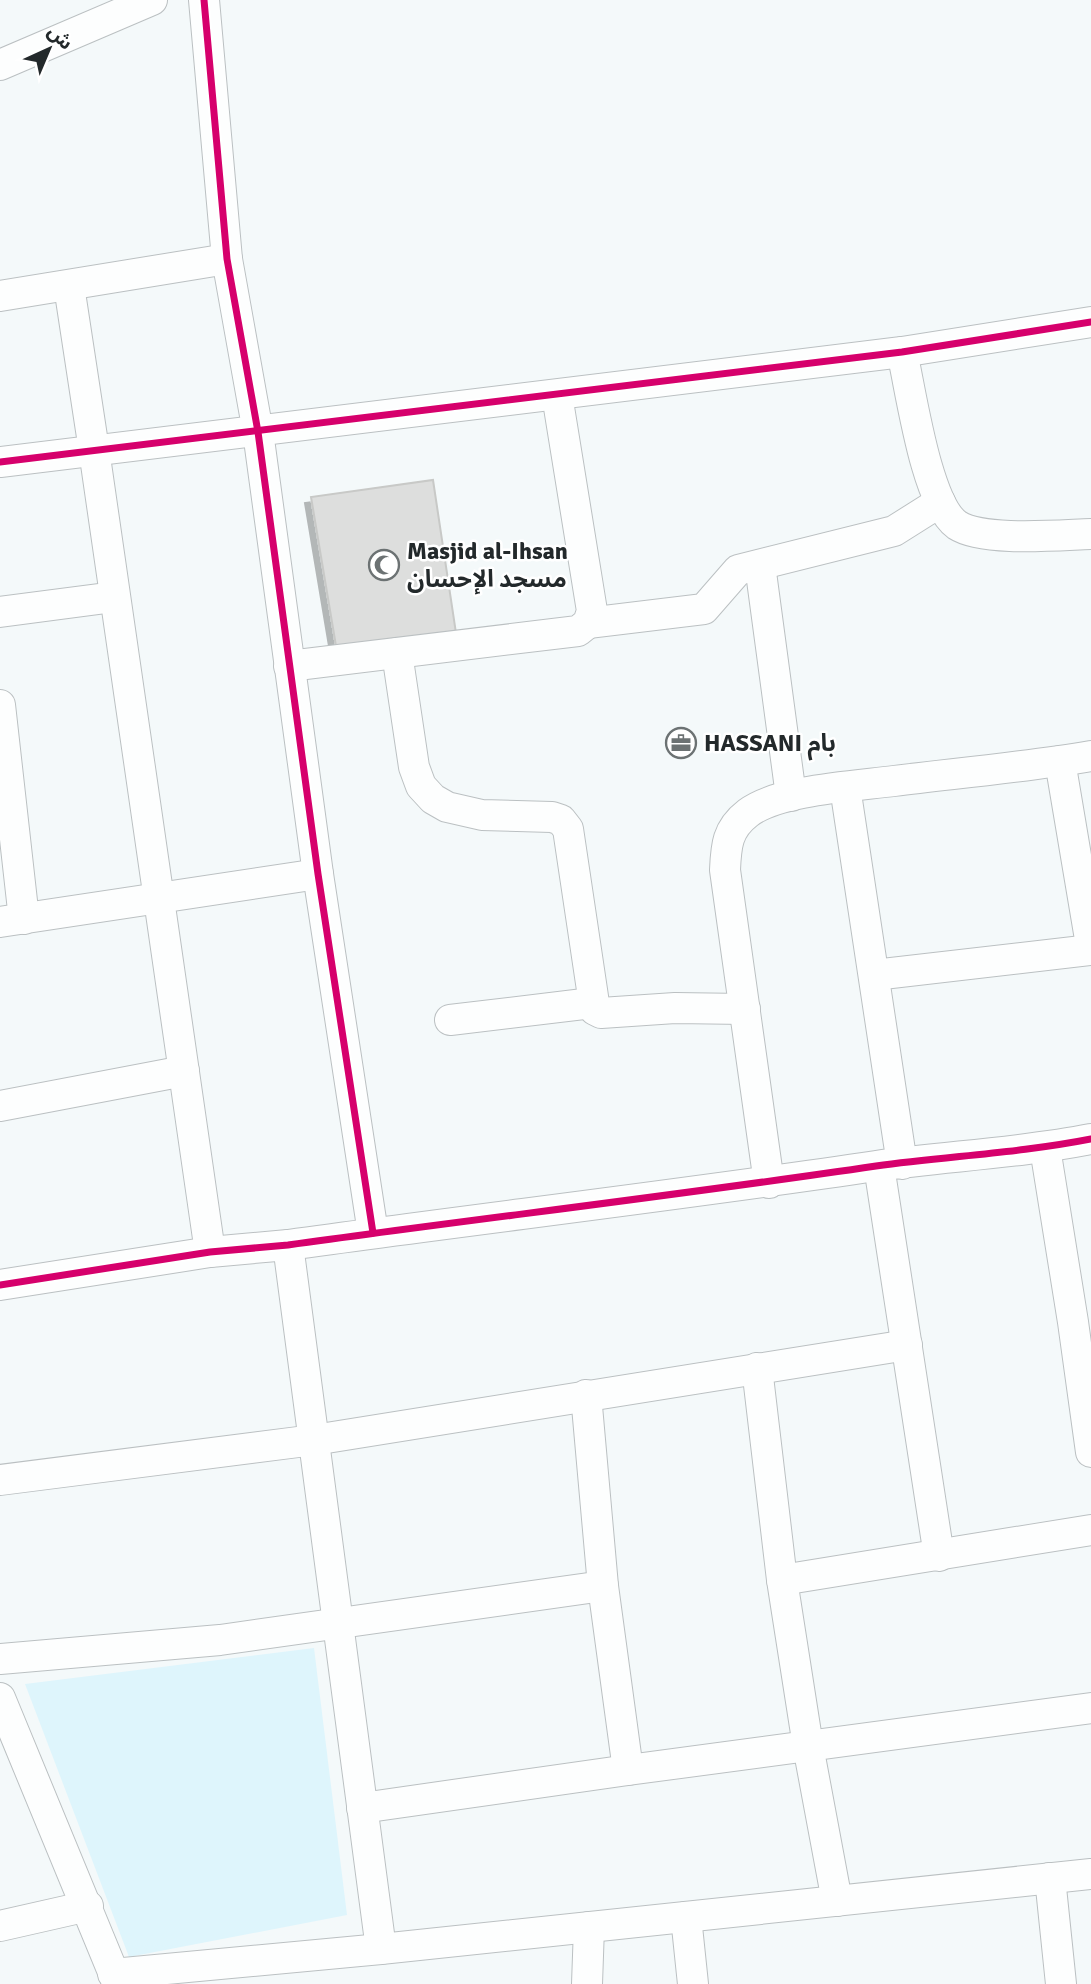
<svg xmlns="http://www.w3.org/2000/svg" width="1091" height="1984" font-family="Signika,'Noto Sans Arabic',sans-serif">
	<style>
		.green { fill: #def5fc }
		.building { fill: #dddedd; stroke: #c8c9c7; stroke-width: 2; filter: url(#shadow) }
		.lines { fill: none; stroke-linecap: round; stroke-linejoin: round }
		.street-casing { stroke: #bbc0c2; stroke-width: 32 }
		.street { stroke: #fdfefe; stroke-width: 30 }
		.cycleway-casing { stroke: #fff; stroke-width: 11 }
		.cycleway { stroke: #d6006c; stroke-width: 7 }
		.labels { text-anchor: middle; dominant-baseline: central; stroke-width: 5; stroke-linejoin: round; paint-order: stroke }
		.poi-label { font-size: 24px; font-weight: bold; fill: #23292b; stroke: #fff; text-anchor: start }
	</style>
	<defs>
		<filter id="shadow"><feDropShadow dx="-6" dy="6" stdDeviation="0" flood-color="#0004"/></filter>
	</defs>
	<rect width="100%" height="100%" fill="#f4f9fa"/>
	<path class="green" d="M314,1648L347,1915L129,1957L25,1684Z"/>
	<path class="building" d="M433,480L456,633L336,646L311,497Z"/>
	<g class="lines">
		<g class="street-casing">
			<g id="street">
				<path d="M204,0L227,259L258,432L318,874L373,1233"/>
				<path d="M0,65L152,0"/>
				<path d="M69,286L94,450L210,1252"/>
				<path d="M0,296L227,259"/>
				<path d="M902,352C911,391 926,503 957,525C983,542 1059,535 1091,534"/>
				<path d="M0,462L902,352L1091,322"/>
				<path d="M760,565L791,796"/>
				<path d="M0,612L114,597"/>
				<path d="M588,623L704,609L738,570L894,531L940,502"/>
				<path d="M397,653L414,767L421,786L433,799L447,807L482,815L552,817L561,820L568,829L595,1010L601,1013L675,1008L745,1009"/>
				<path d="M289,666L578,631L588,623L592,611L557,395"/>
				<path d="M0,705L24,919"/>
				<path d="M1060,761L1091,945"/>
				<path d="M845,787L902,1164"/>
				<path d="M0,922L318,874"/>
				<path d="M874,975L1091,950"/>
				<path d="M450,1020L592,1003"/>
				<path d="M0,1106L184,1071"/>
				<path d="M1045,1148L1073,1322L1091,1452"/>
				<path d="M879,1166L939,1556"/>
				<path d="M769,1183L725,870C726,846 727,829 748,813C778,790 855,786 894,781C959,773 1026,767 1091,756"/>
				<path d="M288,1245L381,1949"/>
				<path d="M0,1285L210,1252L288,1245C484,1218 680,1195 876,1166C948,1156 1020,1153 1091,1139"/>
				<path d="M757,1368L782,1580L808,1746L837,1901"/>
				<path d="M586,1395L603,1586L628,1770"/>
				<path d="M0,1480L314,1440L907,1345"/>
				<path d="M782,1580L1091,1530"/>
				<path d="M0,1659L220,1640L603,1586"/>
				<path d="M0,1698L118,1984"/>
				<path d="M362,1808L628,1770L1091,1708"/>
				<path d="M1050,1878L1061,1984"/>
				<path d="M686,1917L693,1984"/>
				<path d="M0,1926L88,1906"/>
				<path d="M113,1974L381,1949L1091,1874"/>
				<path d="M587,1984L589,1927"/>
			</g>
		</g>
		<use href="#street" class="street"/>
		<g class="cycleway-casing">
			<g id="cycleway">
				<path d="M204,0L227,259L258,432L318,874L373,1233"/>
				<path d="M0,462L902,352L1091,322"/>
				<path d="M0,1285L210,1252L288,1245C484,1218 680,1195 876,1166C948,1156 1020,1153 1091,1139"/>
			</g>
		</g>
		<use href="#cycleway" class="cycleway"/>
	</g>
	<defs>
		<g id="mosque-ring" transform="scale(1.575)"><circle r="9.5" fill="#fff" stroke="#6c7273" stroke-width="1.5"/><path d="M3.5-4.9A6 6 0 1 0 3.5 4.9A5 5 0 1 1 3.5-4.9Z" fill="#6c7273"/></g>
		<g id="office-ring" transform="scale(1.575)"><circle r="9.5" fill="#fff" stroke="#6c7273" stroke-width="1.5"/><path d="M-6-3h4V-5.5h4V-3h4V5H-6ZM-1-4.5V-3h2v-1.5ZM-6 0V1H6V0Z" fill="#6c7273"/></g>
	</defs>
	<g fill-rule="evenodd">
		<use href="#mosque-ring" x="384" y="565"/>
		<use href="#office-ring" x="681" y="743"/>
	</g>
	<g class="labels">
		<g class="poi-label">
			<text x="407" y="551">Masjid al-Ihsan<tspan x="407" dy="28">مسجد الإحسان</tspan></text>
			<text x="704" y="743">HASSANI بام</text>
		</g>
	</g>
	<g transform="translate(49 49) rotate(44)" stroke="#ffffff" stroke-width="5" paint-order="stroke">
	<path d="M0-5L12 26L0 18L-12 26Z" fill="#23292b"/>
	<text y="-10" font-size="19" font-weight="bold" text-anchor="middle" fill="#23292b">ش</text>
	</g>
</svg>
